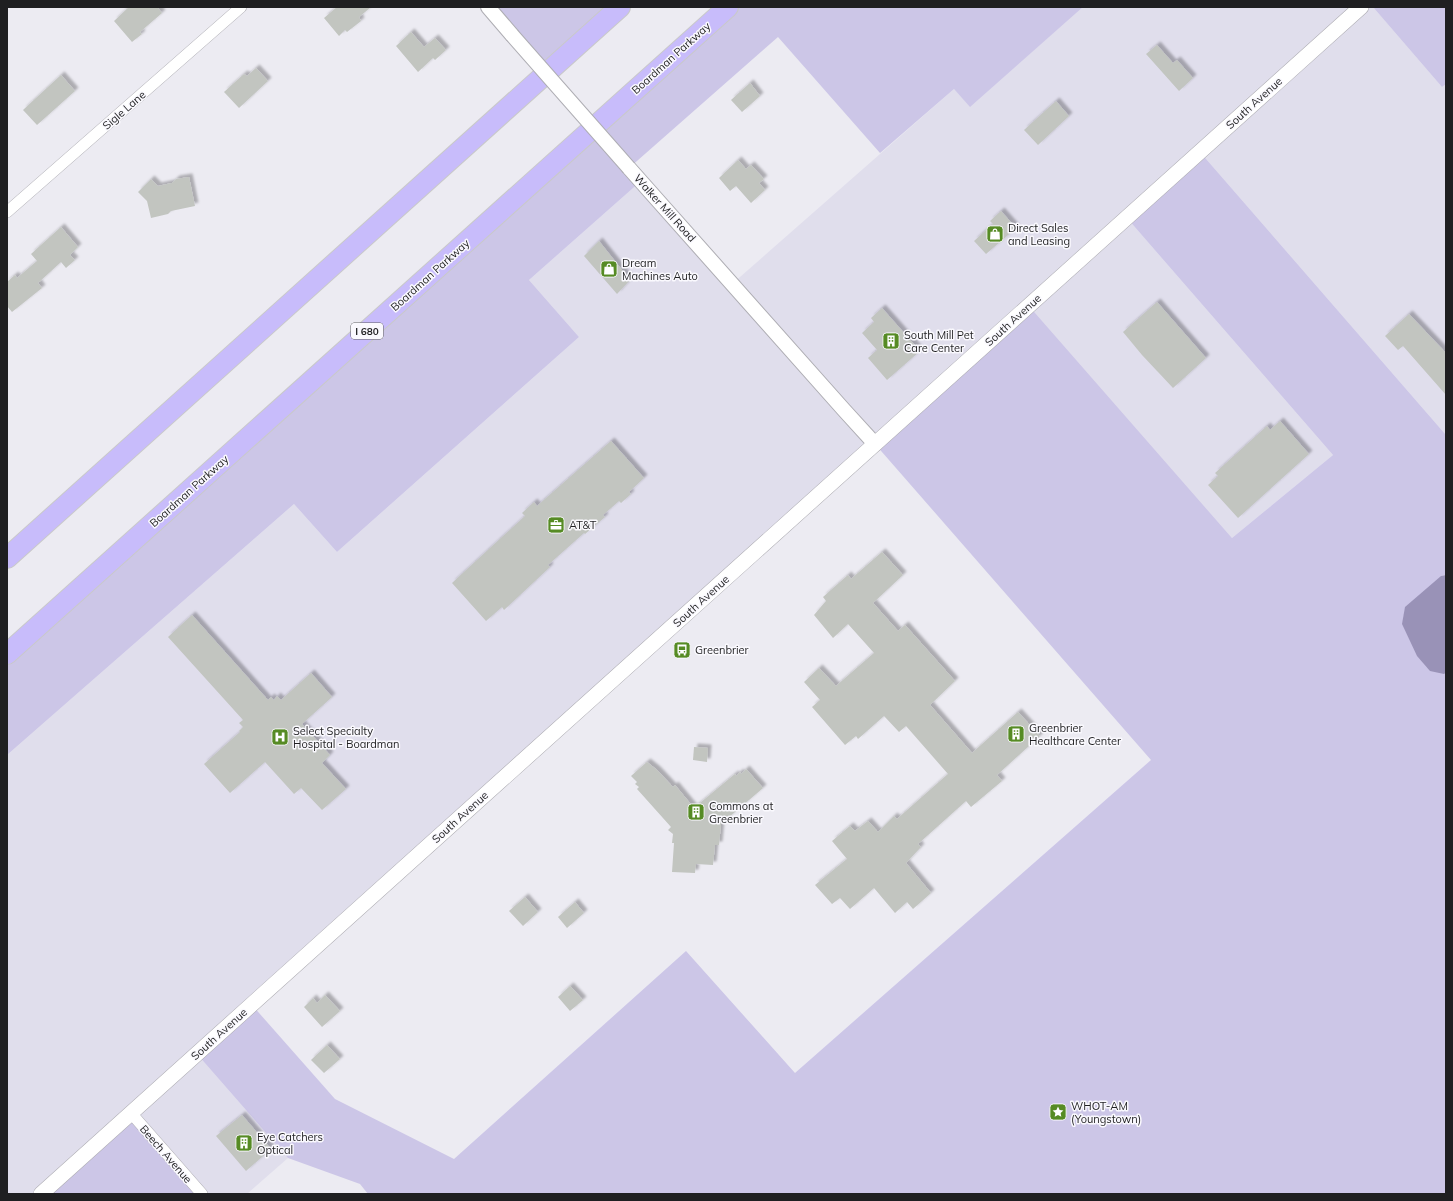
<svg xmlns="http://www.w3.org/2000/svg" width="1453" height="1201" font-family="Mulish,sans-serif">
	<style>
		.built { fill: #e0deec }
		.green { fill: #ccc6e7 }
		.water { fill: #9992b7 }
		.building { fill: #c2c5c0; filter: url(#shadow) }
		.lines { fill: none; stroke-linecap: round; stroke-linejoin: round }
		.minor-casing { stroke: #aeadb3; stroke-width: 12 }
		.tertiary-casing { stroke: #aeadb3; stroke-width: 16 }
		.secondary-casing { stroke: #aeadb3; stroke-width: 16 }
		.motorway-casing { stroke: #c9c9ca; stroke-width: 22 }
		.minor { stroke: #fff; stroke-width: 11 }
		.tertiary { stroke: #fff; stroke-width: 14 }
		.secondary { stroke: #fff; stroke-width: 15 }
		.motorway { stroke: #c8bcfb; stroke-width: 20 }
		.tertiary-bridge-casing { stroke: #aeadb3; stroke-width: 16; stroke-linecap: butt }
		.tertiary-bridge { stroke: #fff; stroke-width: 14 }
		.labels { text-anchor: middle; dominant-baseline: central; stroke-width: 3; stroke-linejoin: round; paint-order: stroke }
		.shield { fill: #faf9fe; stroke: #616063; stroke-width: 1 }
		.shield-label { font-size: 10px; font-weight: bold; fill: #1f1f21 }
		.street-label { font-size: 11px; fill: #1f1f21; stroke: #faf9fe }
		.poi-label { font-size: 11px; fill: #1f1f21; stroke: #faf9fe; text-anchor: start }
	</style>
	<defs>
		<filter id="shadow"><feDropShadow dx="3.5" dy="-3.5" stdDeviation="1" flood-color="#0004"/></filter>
	</defs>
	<rect width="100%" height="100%" fill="#ecebf2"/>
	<path class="built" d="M1083,7H1373L1442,87L1446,84V435L1200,152L1127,218L1333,455L1232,538L1029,306L197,1054L288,1158L247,1194H7V755L294,504L337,552L579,337L529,280L641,181L732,284L954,89L970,106Z"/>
	<g class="green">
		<path d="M488,7H620L546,73Z"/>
		<path d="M728,7H1083L970,107L954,89L880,153L778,37L629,168L641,181L529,280L579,337L337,552L294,504L7,755V654Z"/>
		<path d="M1373,7H1446V84L1442,87Z"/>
		<path d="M1200,152L1446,435V575L1441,576L1444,674L1446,673V1194H368L360,1184L288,1158L197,1054L252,1005L335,1099L454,1159L686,951L795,1073L1151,760L875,444L1029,306L1232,538L1333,455L1127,218Z"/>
		<path d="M131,1113L202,1194H41Z"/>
	</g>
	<path class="water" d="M1446,575V673L1444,674L1430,671L1417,656L1402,624L1405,607L1441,576Z"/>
	<g class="building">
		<path d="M129,7H157L162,13L140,32L142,34L132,42L114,21Z"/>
		<path d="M337,7H371L359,17L361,21L347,32L345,30L339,36L324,18Z"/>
		<path d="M411,32L424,47L435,38L446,50L435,60L433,58L418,72L396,46Z"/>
		<path d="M1157,45L1173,63L1177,60L1193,78L1179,91L1146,54Z"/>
		<path d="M256,68L268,81L239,108L224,92L244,74L247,76Z"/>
		<path d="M61,75L75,91L37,125L23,110Z"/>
		<path d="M750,83L760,96L742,112L731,100Z"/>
		<path d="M1056,101L1069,116L1038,145L1024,130Z"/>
		<path d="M738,160L746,169L751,165L764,179L759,183L765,190L751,203L736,186L730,191L719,178Z"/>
		<path d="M189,177L195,206L171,211L168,214L151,218L147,201L138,192L151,179L158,186L172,183L176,179Z"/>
		<path d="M1001,211L1016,228L986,254L974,241L993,224L990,221Z"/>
		<path d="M61,227L78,247L70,255L75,260L66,268L61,262L38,283L42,288L12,312L7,306V282L15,275L17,278L37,261L31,254Z"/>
		<path d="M599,241L630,280L617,294L584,256Z"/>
		<path d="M1157,302L1206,358L1173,388L1142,355L1123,332Z"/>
		<path d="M882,308L920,351L887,380L868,358L877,350L862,333L874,322L871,318Z"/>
		<path d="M1409,314L1446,353V395L1403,346L1398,350L1385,336Z"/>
		<path d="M1280,421L1309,454L1238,518L1208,485L1218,476L1215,473L1267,426L1270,430Z"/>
		<path d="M611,441L644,478L629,492L631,494L621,503L619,501L603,515L605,517L585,534L584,533L548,565L550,567L504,610L502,607L486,621L452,583L525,516L522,513L534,502L537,506Z"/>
		<path d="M882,552L903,575L873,603L898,631L905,625L955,681L930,705L972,753L1018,712L1040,736L997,775L1002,781L971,807L966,801L918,844L921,847L906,863L931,893L913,909L907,902L895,913L874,888L850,909L840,898L832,904L815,885L847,859L832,841L850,826L855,831L868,821L878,832L894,816L897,819L948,774L906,726L899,732L884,716L858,739L856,736L845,745L812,707L820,700L804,682L819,668L836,686L874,653L848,624L833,638L814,615L826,601L823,597L848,575L851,579Z"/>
		<path d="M192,615L268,700L271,697L274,700L277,696L281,700L311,673L332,697L302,724L330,755L322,763L346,789L322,810L301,788L294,794L265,762L230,793L204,764L240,732L239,731L243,727L239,723L243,720L168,637Z"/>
		<path d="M694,747L708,748L707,762L693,760Z"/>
		<path d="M647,762L657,770L673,787L675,785L694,808L735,774L736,776L740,772L741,774L746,769L763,788L721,824L719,845H715L713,865L696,864L695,873L672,872L674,843H672L673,834L668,830L671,827L637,789L639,787L635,784L637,782L631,776Z"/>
		<path d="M525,897L538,912L523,926L509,911Z"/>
		<path d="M575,902L584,913L567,928L558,917Z"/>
		<path d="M570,986L583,1000L570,1011L558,997Z"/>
		<path d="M325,995L340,1011L322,1027L304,1007L313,998L317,1003Z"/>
		<path d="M327,1045L340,1059L324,1073L311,1060Z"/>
		<path d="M242,1115L271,1149L246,1171L216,1136Z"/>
	</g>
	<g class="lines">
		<g class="minor-casing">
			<g id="minor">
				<path d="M7,212L241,7"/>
				<path d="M131,1113L202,1194"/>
			</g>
		</g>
		<g class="tertiary-casing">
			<g id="tertiary">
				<path d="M488,7L512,35"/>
				<path d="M629,168L844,410L875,444"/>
			</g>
		</g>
		<g class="secondary-casing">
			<path id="secondary" d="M41,1194L1361,7"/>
		</g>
		<g class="motorway-casing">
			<g id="motorway">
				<path d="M7,558L620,7"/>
				<path d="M7,654L728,7"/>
			</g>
		</g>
		<use href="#minor" class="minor"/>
		<use href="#tertiary" class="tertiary"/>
		<use href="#secondary" class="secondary"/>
		<use href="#motorway" class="motorway"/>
		<g class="tertiary-bridge-casing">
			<path id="tertiary-bridge" d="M512,35L629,168"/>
		</g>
		<use href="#tertiary-bridge" class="tertiary-bridge"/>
	</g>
	<defs>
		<g id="shop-square" transform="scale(0.9)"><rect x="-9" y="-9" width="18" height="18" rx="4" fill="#568b24" stroke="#faf9fe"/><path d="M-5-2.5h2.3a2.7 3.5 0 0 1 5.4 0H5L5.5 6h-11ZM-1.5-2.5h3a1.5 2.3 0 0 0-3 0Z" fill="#fff"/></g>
		<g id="building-square" transform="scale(0.9)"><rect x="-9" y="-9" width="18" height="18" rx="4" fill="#568b24" stroke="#faf9fe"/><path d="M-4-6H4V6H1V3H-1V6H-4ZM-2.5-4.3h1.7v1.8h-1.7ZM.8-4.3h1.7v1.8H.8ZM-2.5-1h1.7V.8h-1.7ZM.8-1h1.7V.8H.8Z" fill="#fff"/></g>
		<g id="office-square" transform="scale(0.9)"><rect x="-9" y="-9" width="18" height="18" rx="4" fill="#568b24" stroke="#faf9fe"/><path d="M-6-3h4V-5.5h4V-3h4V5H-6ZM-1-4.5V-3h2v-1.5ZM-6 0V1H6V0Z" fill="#fff"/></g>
		<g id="bus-square" transform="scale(0.9)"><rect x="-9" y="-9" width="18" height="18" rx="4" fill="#568b24" stroke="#faf9fe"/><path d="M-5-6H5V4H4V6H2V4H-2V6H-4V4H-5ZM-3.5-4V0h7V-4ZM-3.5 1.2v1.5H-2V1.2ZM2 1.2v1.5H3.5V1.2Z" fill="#fff"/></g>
		<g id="hospital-square" transform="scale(0.9)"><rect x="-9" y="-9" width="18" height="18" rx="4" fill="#568b24" stroke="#faf9fe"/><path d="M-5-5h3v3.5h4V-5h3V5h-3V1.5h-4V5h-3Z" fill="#fff"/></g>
		<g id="sight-square" transform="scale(0.9)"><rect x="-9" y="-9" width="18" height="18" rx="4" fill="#568b24" stroke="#faf9fe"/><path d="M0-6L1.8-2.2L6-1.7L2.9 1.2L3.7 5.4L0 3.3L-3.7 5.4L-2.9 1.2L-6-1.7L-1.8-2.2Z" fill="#fff"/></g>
	</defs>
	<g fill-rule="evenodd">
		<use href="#shop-square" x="995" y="234"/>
		<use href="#shop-square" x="609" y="269"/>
		<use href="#building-square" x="891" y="341"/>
		<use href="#office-square" x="556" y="525"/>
		<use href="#bus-square" x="682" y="650"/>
		<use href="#building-square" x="1016" y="734"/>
		<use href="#hospital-square" x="280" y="737"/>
		<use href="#building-square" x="696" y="812"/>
		<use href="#sight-square" x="1058" y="1112"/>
		<use href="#building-square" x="244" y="1143"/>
	</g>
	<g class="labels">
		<rect class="shield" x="351" y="323" width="32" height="16" rx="3"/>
		<g class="shield-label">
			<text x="367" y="331">I 680</text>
		</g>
		<g class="street-label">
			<text transform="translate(671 58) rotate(-42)">Boardman Parkway</text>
			<text transform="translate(1254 103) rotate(-42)">South Avenue</text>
			<text transform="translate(124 110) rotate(-41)">Sigle Lane</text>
			<text transform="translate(665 208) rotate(48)">Walker Mill Road</text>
			<text transform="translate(430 275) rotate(-42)">Boardman Parkway</text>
			<text transform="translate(1013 320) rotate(-42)">South Avenue</text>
			<text transform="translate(189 491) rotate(-42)">Boardman Parkway</text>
			<text transform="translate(701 601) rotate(-42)">South Avenue</text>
			<text transform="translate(460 817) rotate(-42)">South Avenue</text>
			<text transform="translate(219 1034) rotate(-42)">South Avenue</text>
			<text transform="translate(166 1154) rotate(49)">Beech Avenue</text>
		</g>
		<g class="poi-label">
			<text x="1008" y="228">Direct Sales<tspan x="1008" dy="13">and Leasing</tspan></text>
			<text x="622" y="263">Dream<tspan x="622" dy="13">Machines Auto</tspan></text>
			<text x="904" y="335">South Mill Pet<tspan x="904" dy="13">Care Center</tspan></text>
			<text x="569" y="525">AT&amp;T</text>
			<text x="695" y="650">Greenbrier</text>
			<text x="1029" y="728">Greenbrier<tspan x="1029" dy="13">Healthcare Center</tspan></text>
			<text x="293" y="731">Select Specialty<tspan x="293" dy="13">Hospital - Boardman</tspan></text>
			<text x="709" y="806">Commons at<tspan x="709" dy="13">Greenbrier</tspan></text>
			<text x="1071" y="1106">WHOT-AM<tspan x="1071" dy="13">(Youngstown)</tspan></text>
			<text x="257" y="1137">Eye Catchers<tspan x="257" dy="13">Optical</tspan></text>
		</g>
	</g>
	<rect width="1453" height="1201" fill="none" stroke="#1f1f21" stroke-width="16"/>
</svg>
